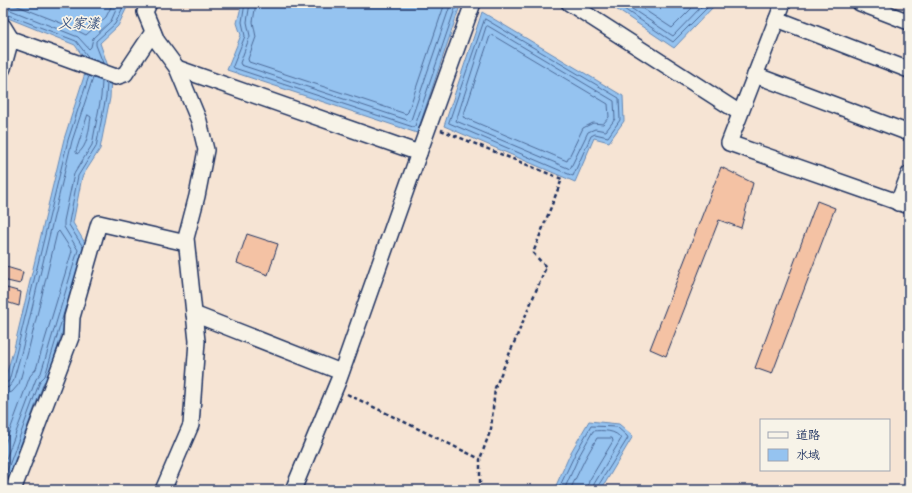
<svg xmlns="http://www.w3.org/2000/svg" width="912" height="493" font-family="'Architects Daughter','LXGW WenKai TC',sans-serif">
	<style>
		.water { fill: #95c3f0; stroke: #6488b6 }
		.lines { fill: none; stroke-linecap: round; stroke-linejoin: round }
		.shore { stroke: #4c6a98; stroke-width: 1 }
		.building { fill: #f4c2a4; stroke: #1b2f5e }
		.minor-casing { stroke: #1b2f5e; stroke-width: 18 }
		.path { stroke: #1b2f5e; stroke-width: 2.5; stroke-dasharray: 4 3; stroke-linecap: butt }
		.minor { stroke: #f7f3e8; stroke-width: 15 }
		.labels { text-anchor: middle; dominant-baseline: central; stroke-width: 3.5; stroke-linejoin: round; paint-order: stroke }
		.water-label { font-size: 14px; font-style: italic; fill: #3a5482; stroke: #f7f3e8 }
	</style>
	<rect width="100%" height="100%" fill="#f6e4d4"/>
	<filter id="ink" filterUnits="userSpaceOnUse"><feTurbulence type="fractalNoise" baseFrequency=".025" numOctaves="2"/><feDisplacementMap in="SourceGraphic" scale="8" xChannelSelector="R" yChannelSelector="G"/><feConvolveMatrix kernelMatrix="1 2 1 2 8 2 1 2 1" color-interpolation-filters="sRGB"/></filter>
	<g filter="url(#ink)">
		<g class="water">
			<path d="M3,3H129L118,26L100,43L111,75L110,98L100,149L82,177L73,223L88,248L48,379L44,382L4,490H3V386L14,348L64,139L88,64L75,45L3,16Z"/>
			<path d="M242,3H461L417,133L227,70L241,35L237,23Z"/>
			<path d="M607,3H710L714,6L674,48Z"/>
			<path d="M482,12L623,96L624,121L609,142L594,138L575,182L444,126Z"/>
			<path d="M589,421L619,424L633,436L601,490H554L571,452Z"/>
		</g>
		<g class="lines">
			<g class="shore">
				<path d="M10,3L66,25L86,35L106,17L113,3"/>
				<path d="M245,3L242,22L245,36L233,66L234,68L413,127L415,126L457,3"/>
				<path d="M250,3L247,22L250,36L240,63L241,65L410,121L411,120L451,3"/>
				<path d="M256,3L253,22L256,37L248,59L249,62L406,114L408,112L445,3"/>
				<path d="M615,3L673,42L707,8L708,3"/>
				<path d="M623,3L673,36L702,6L703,3"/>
				<path d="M634,3L672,28L697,3"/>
				<path d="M3,8L8,9L78,37L89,49L91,47L93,38L111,21L119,3"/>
				<path d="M3,13L76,41L89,58"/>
				<path d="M485,19L619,98L620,120L608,137L595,134L591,136L573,176L449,123Z"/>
				<path d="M488,26L614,101L615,119L606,131L595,129L588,132L570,169L456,121L486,27Z"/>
				<path d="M492,35L608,104L609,117L603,124L593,123L583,128L567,161L463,117L490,36Z"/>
				<path d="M103,63L96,45V41L115,24L125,3"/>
				<path d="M88,115L91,117C89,129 88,147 77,154L76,152Z"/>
				<path d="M83,247L69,225V222L78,176L96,147L106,97L107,83"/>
				<path d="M3,384L6,383L9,381L17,350L68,140L89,76"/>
				<path d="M3,389L9,387L13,382L22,350L72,141L93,78"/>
				<path d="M3,395L12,392L19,384L28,352L57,233L59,231L72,251L36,369L30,376L3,449"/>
				<path d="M3,467L36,379L41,373L78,250L64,227V221L74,174L92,145L101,97L102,81"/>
				<path d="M3,482L40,381L45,376L66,306"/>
				<path d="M558,490L575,454L591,426L617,427L627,436L628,438L598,486V490"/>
				<path d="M564,490L579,456L593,431C602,430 617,430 621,439L594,484L593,490"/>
				<path d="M570,490L585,459L597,438H612L613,441L589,481L587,490"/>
			</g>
		</g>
		<g class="building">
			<path d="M721,167L753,183L741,228L719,220L666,356L650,349Z"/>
			<path d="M817,201L835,208L772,374L755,368Z"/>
			<path d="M247,234L278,244L268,275L237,263Z"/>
			<path d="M3,266L23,272L20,284L3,280Z"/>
			<path d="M3,287L21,292L19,306L3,301Z"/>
		</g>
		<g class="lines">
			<g class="minor-casing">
				<g id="minor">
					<path d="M149,3L145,12L157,41L177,68L199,121L206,150L197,196L186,238L197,341L191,425L163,490"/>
					<path d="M569,3L740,113"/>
					<path d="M783,3L729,143L909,206"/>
					<path d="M860,3L909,22"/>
					<path d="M777,19L909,70"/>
					<path d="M3,26L11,39"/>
					<path d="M3,68L11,39L116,77L125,74L153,32"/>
					<path d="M177,68L419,153L473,3"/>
					<path d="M755,75L909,133"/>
					<path d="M898,203L909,174"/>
					<path d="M194,314L341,372"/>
					<path d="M13,490L71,337L72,317L99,223L186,243"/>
					<path d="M293,490L339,379L419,153"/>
				</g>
			</g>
			<g class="path">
				<path d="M441,130L562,179L533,253L546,267L495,388L491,429L480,459"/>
				<path d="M347,394L480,459V490"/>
			</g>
			<use href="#minor" class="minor"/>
		</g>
	</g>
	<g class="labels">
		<g class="water-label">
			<text x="79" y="24">义家漾</text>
		</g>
	</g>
	<rect width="912" height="493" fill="none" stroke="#f7f3e8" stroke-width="16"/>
	<rect x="8" y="8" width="896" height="477" fill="none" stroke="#1b2f5e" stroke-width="1.5" filter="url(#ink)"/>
	<rect x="760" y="419" width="130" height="52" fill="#f7f3e8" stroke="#9fa5b1"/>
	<rect x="768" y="432" width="20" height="6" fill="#f7f3e8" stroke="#9fa5b1"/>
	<text x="796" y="439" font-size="12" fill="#1b2f5e">道路</text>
	<rect x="768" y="449" width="20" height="12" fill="#95c3f0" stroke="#9fa5b1"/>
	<text x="796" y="459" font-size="12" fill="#1b2f5e">水域</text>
</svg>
